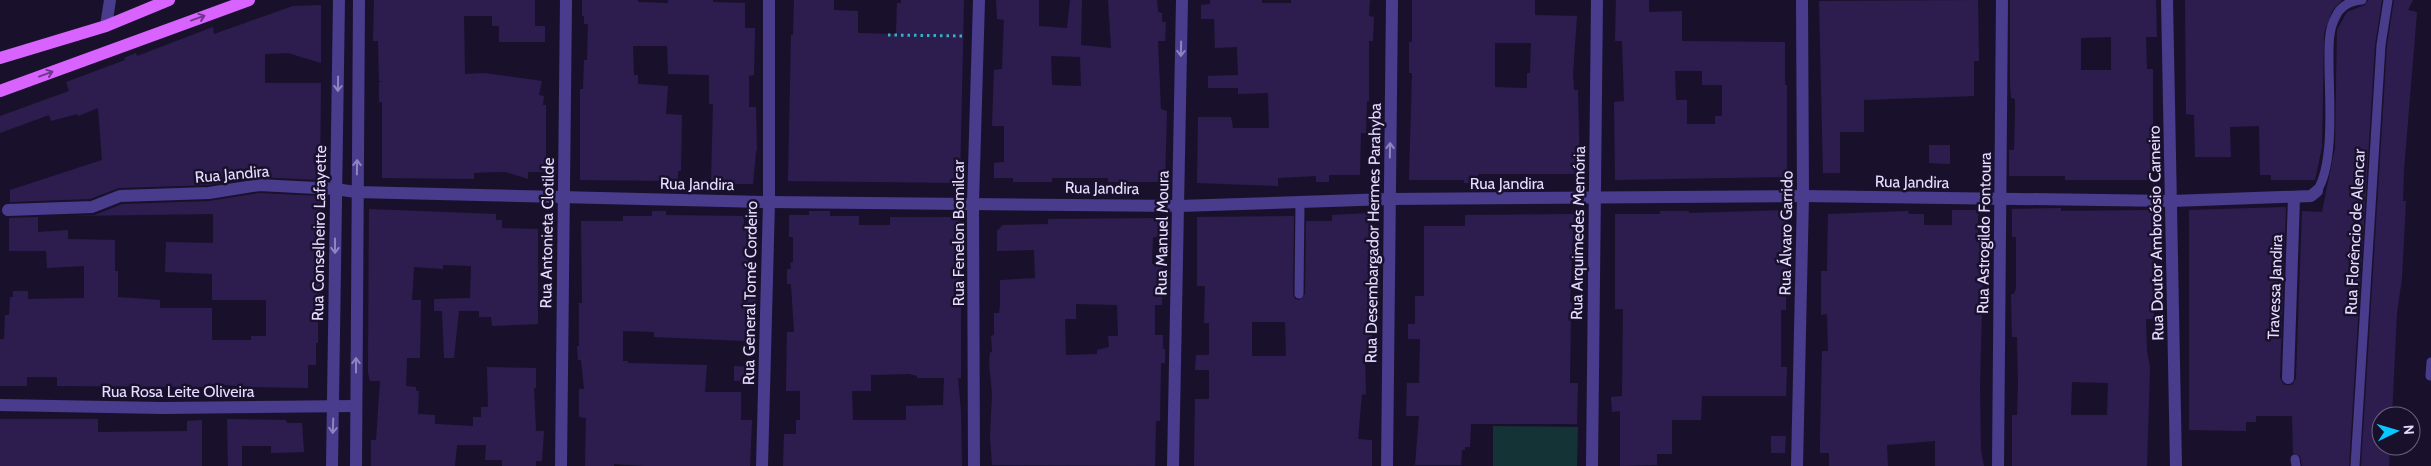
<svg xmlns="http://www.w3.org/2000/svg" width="2431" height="466" font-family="Cabin,sans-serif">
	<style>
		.green { fill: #143337 }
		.building { fill: #2d1d4e; fill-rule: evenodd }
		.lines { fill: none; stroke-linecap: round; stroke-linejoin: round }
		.path { stroke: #2fb6c0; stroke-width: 3; stroke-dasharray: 2.5 4; stroke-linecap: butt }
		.service { stroke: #493c8c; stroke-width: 9 }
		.minor { stroke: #493c8c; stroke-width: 12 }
		.tertiary { stroke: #493c8c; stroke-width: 12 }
		.primary { stroke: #d963ff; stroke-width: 12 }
		.oneway { stroke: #6f368b }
		.oneway2 { stroke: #8f84c0 }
		.labels { text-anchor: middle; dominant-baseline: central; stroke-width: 5; stroke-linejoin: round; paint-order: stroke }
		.street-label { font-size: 16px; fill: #e5dcff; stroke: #19112c }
	</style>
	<rect width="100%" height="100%" fill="#19112c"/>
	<path class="green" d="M1493,426L1578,427L1577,466H1493Z"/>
	<g class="building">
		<path d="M374,0H535V26H545V42H499V26H492V16H464L465,74L484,73L542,81L539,95L544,96L543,105H546V172H528V179L506,172H497L474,173V179L382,178V102H379V82H383L379,81L378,41H373Z"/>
		<path d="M582,0H638V2L668,3V0H713V2L745,3V28H755L754,75L749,76V107H756L757,151H756L753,184H727V181H711L713,104H709V75L668,74L667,46H633L634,75H638V84L668,86L666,114L682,115L681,171H678V181L580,180V89H583L584,60H587L588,24H584V16H582Z"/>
		<path d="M794,0H834V10L858,11V33L896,34L897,3H901V0H964L960,183L788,181L791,35H793Z"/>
		<path d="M996,0H1039V26L1067,28L1070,0H1082L1081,45L1111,48L1108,0H1157L1158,12L1162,13V22H1166L1165,41H1158L1161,109L1167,111L1165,182H1108V178H1052V182H1013V178H994V163L1004,162V126H992L994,70L1002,69L1004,20L997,19ZM1051,56L1080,57L1081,86L1052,85Z"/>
		<path d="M1210,0H1262V3H1291V0H1370L1369,16L1374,17L1373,41H1369V101H1367L1366,133H1361L1360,175H1329V182H1316V176L1278,178V186L1197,183L1198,117H1231L1233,128H1269L1268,93L1238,94V88H1208V76L1238,75L1237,47L1215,48L1214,19H1201V5L1210,4Z"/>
		<path d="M1412,0H1535V15L1577,16L1573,73L1574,90H1578L1580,174H1478V183H1464V180H1409L1412,73H1409V42H1412ZM1495,43H1531L1530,73H1527V88L1495,87Z"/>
		<path d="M1616,0H1649V12L1682,11V41L1785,42V85H1787V177L1615,180L1614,102L1624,101L1622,41H1615ZM1675,71H1702V85H1722V116H1715V124H1687V100H1676Z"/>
		<path d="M1978,0L1979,61H1974V96L1864,100V132H1840V173H1823L1819,1Z"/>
		<path d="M2010,0H2156L2157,37H2146L2147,69H2153V180H2065V176H2009V150H2014L2015,115V99L2011,98L2010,84ZM2111,37V70H2081V38Z"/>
		<path d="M2185,0H2342L2332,11L2324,33L2322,147L2315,180H2271V175H2260L2259,126L2230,127L2231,157H2195L2194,115L2186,114Z"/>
		<path d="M2368,0H2382L2375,45L2349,466H2302L2300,456L2293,453L2292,416H2256V422H2246V431L2189,430V210L2286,207L2280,378L2284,385H2292L2296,378L2302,211L2322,212L2335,148L2337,30L2347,12L2365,5Z"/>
		<path d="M2394,0H2413L2408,10L2417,12L2404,170L2403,201H2406L2402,278L2397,313L2392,416H2381V446H2390L2389,466H2361L2387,46Z"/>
		<path d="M321,5V63L288,53L265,54V83H321L320,180L258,177L208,185L119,188L90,199L10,202V190L102,160L98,108L78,116L77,114L51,121L49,115L0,133V116L69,91L66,82L125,60L124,58L136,53L137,56L213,27L214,34L293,6Z"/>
		<path d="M1929,145H1950V164L1929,163Z"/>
		<path d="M259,193L322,196V213L316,214V256H321V300H318V343H316V365H308V388L250,387L211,384L202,387L57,386V377H27V386H0V339H4L5,315H9L10,297H13V291H28V299L84,298V266L47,268L46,251H9V218L38,217V232L68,230V239L115,240V271H118V297L160,300V308H212V340H251V336H266V300H212V274L165,272L166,242L213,243V214L70,216L95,215L122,204L209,201Z"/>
		<path d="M2061,208V211L2152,210L2154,319H2146L2147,351L2150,367L2147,466H2012V415H2017L2018,384L2017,337H2012L2011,294H2014L2016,288V237H2012V209ZM2072,382L2108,383L2107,415H2071Z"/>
		<path d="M369,209L496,214V220H502V228L538,229V324L492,326L491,317H479V311H459L454,358H444L442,311H434V299L470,298L471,266L443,265V269L414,267L412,300H421L420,358H407L406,386L416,387V391H419L418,414L435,415V424L473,426V417H481V407H488L487,367L536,368V388H534L536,431H544L542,461H536V466H502V460H485L486,445H457L455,466H371V440H376L380,381H370L368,372Z"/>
		<path d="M1788,210L1790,296H1786V310H1781V367H1787L1786,396H1702L1701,420H1672V454H1657V465L1620,466V411L1612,412L1611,397L1622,396L1623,309H1615V214H1660V211H1689V213Z"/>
		<path d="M1952,210H1978V233H1984L1980,386L1981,451L1984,466H1935V441L1887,445L1888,466H1829V453H1820V438L1822,351H1828L1827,314L1821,315V271H1827L1828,214L1908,211L1909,214H1924V225H1952Z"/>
		<path d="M652,211H666V215L744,216V230H749L748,265H756L755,333L745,334V341L654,337V332L623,331V361H628V363L707,365L705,392H741V420H752L750,466H644L614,464V466H585L586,418L579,417V389H584L581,360H578L577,346H579V303H582L581,221H623V216H652Z"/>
		<path d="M809,211H830V216H859V225H890V217H960L963,304H961V378H958L961,412L962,466H783L784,434H796V420H800V391H786L787,332H794L791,284H787V269H791L790,263L793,262V237H789V215H809ZM909,374L917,376V378H944L943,405L906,406V420H853L852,391H871V375Z"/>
		<path d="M1370,213V248L1373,247L1372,354H1365L1366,395L1362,394L1358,439L1372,440V466H1194L1195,399H1209V370H1195L1196,355H1209V323H1204L1205,286H1197V217L1294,216L1293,294L1295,299L1299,300L1305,294L1306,221H1332V215ZM1252,322H1285L1286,356H1252Z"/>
		<path d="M1574,214L1570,302H1578L1579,317L1571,318L1570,383H1578L1577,424H1471L1470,447H1465V450H1462L1461,465H1415L1419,416H1406L1407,383H1419L1420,339H1408V324H1415V296H1424V226H1465V215Z"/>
		<path d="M1163,218V237H1153L1152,264H1163L1162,305H1155V335H1163V349H1165V363H1161L1160,421H1156L1155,466L992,465L990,437L992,394L989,363L990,352H992L991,336L994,335V313H999L1000,306V280L1035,278L1034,250L997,251V231L1003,225L1048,224V219ZM1076,304L1117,305L1118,336H1108L1109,347L1097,350V354L1066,355L1065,319H1076Z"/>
		<path d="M734,366L755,367L754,380L734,381Z"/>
		<path d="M0,419H98V432L187,431V421L202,420V466H0Z"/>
		<path d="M227,419L286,420L287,423H302L304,452L271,453V446H242V466H228Z"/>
		<path d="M1771,436H1786L1785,453H1771Z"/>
	</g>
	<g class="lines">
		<path class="path" d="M888,35L965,36"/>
		<g class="service">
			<path d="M2317,191C2335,163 2329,97 2329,63C2329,48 2328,31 2335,18C2340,6 2350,1 2362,0"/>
			<path d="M1299,294L1300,202"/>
			<path d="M2430,376L2431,362"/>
			<path d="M2295,459L2296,466"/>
			<path d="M2355,466L2381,45L2388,0"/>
		</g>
		<g class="minor">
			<path d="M2167,0L2176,466"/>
			<path d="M106,26L110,0"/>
			<path d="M8,210L92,207L120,196L209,193L259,185L335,189L356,192L769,202L1179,206L1389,199L1803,196L2172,201L2311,196L2317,191"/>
			<path d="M2288,378L2294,197"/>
			<path d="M0,405L162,408L356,406"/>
			<path d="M561,466L566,0"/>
			<path d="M762,466L769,202V0"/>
			<path d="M974,466L973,202L979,0"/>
			<path d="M1387,466L1392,0"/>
			<path d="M1592,466L1597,0"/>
			<path d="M1797,466L1803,196L1802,0"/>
			<path d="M1998,466L2002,0"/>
		</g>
		<g class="tertiary">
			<path d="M332,466L339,0"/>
			<path d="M356,466L359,0"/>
			<path d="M1173,466L1182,0"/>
		</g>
		<g class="primary">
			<path d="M0,58L106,26L169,0"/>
			<path d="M0,91L249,0"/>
		</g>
	</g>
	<defs><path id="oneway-shaft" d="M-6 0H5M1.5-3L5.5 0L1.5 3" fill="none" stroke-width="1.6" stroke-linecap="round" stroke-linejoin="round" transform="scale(1.25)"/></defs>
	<g class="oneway">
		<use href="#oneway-shaft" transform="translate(198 18) rotate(-20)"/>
		<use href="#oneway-shaft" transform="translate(46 74) rotate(-20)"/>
	</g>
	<g class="oneway2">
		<use href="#oneway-shaft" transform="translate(1181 49) rotate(91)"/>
		<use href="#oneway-shaft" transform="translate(338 84) rotate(91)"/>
		<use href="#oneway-shaft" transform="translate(1390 150) rotate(-89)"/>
		<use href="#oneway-shaft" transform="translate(357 167) rotate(-89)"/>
		<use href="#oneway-shaft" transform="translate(335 246) rotate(90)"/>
		<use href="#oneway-shaft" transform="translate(356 365) rotate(-90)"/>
		<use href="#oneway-shaft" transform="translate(333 426) rotate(92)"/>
	</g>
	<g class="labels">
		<g class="street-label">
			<text transform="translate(232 174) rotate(-5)">Rua Jandira</text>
			<text transform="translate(1912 182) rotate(1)">Rua Jandira</text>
			<text x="1507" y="183">Rua Jandira</text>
			<text transform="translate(697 184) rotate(1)">Rua Jandira</text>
			<text transform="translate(1102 188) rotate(1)">Rua Jandira</text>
			<text transform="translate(2355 232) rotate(-87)">Rua Florêncio de Alencar</text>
			<text transform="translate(319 233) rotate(-89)">Rua Conselheiro Lafayette</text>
			<text transform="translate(547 233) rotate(-89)">Rua Antonieta Clotilde</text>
			<text transform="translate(958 233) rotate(-90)">Rua Fenelon Bomilcar</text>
			<text transform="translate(1162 233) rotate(-89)">Rua Manuel Moura</text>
			<text transform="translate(1373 233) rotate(-89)">Rua Desembargador Hermes Parahyba</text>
			<text transform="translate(1578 233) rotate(-89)">Rua Arquimedes Memória</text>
			<text transform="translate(1786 233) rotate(-89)">Rua Álvaro Garrido</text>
			<text transform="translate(1984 233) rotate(-89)">Rua Astrogildo Fontoura</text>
			<text transform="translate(2156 233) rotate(-91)">Rua Doutor Ambroósio Carneiro</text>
			<text transform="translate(2275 287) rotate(-88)">Travessa Jandira</text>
			<text transform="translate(750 293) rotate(-89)">Rua General Tomé Cordeiro</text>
			<text x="178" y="391">Rua Rosa Leite Oliveira</text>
		</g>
	</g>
	<g transform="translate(2396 431) rotate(85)"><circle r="24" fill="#19112c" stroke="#6b6280"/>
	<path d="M0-4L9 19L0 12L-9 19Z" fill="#08c7ff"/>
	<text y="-8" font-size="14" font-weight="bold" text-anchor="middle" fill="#e5dcff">N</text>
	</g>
</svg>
